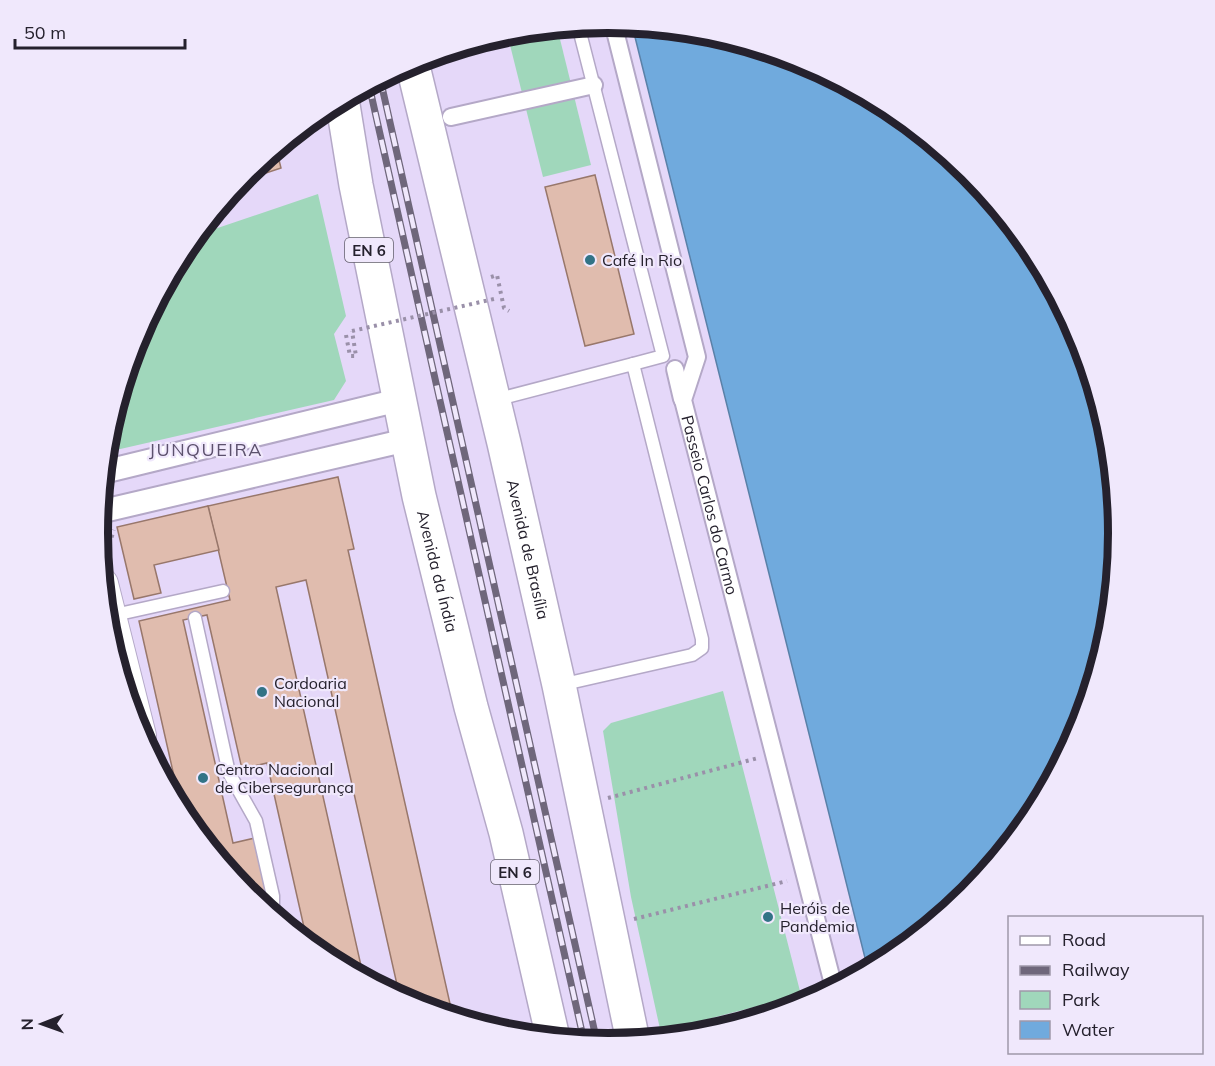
<svg xmlns="http://www.w3.org/2000/svg" width="1215" height="1066" font-family="Mulish,sans-serif">
	<style>
		.green { fill: #a0d7bb }
		.water { fill: #70aadd; stroke: #5a81a8; stroke-width: 1.5 }
		.building { fill: #e0bcae; stroke: #98776b; stroke-width: 1.5 }
		.lines { fill: none; stroke-linecap: round; stroke-linejoin: round }
		.service-casing { stroke: #b4a8c7; stroke-width: 15 }
		.pedestrian-casing { stroke: #b4a8c7; stroke-width: 20 }
		.minor-casing { stroke: #b4a8c7; stroke-width: 26 }
		.secondary-casing { stroke: #b4a8c7; stroke-width: 34 }
		.primary-casing { stroke: #b4a8c7; stroke-width: 36 }
		.path { stroke: #9a90a9; stroke-width: 4; stroke-dasharray: 3 4.5; stroke-linecap: butt }
		.service { stroke: #fff; stroke-width: 12 }
		.pedestrian { stroke: #fff; stroke-width: 16 }
		.minor { stroke: #fff; stroke-width: 22 }
		.secondary { stroke: #fff; stroke-width: 32 }
		.primary { stroke: #fff; stroke-width: 33 }
		.rail-casing { stroke: #6f677b; stroke-width: 7 }
		.rail { stroke: #f0e8fc; stroke-width: 4.5; stroke-dasharray: 14; stroke-linecap: butt }
		.path-bridge { stroke: #9a90a9; stroke-width: 4; stroke-dasharray: 3 4.5; stroke-linecap: butt }
		.poi-dot { fill: #327386; stroke: #f0e8fc; stroke-width: 2 }
		.labels { text-anchor: middle; dominant-baseline: central; stroke-width: 4.5; stroke-linejoin: round; paint-order: stroke }
		.shield { fill: #f0e8fc; stroke: #625d6b; stroke-width: 1.5 }
		.shield-label { font-size: 15px; font-weight: bold; fill: #25212d }
		.poi-label { font-size: 16px; fill: #25212d; stroke: #f0e8fc; text-anchor: start }
		.street-label { font-size: 16px; fill: #25212d; stroke: #f0e8fc }
		.neighbourhood-label { font-size: 18px; letter-spacing: 1.5px; fill: #5c516d; stroke: #f0e8fc }
		.rim { fill: none; stroke: #25212d; stroke-width: 8 }
	</style>
	<rect width="100%" height="100%" fill="#e5d8f9"/>
	<g class="green">
		<path d="M557,27L591,165L543,177L507,33Z"/>
		<path d="M318,194L346,316L334,334L346,381L334,400L116,450L105,448L107,433L136,337L183,249L194,236Z"/>
		<path d="M723,691L801,995L704,1020L707,1034L662,1038L631,897L603,731L611,723Z"/>
	</g>
	<path class="water" d="M632,25C690,31 749,38 804,62C1063,172 1182,466 1079,727C1073,743 1063,759 1055,774C1013,852 947,928 868,970Z"/>
	<g class="building">
		<path d="M276,148L281,168L239,182L247,172Z"/>
		<path d="M595,175L634,334L585,346L545,187Z"/>
		<path d="M338,477L354,549L348,550L453,1017L400,998L306,580L276,587L364,979L324,957L308,945L267,763L242,769L207,615L183,620L233,843L255,838L267,892L249,896L246,894L183,816L139,621L230,600L208,506Z"/>
		<path d="M208,506L219,550L154,565L161,593L134,599L117,527Z"/>
	</g>
	<g class="lines">
		<g class="service-casing">
			<g id="service">
				<path d="M578,25L663,356L633,364"/>
				<path d="M495,400L633,364L702,639V648L692,655L560,685"/>
				<path d="M110,616L223,591"/>
				<path d="M195,618L229,773L256,821L273,896V916"/>
			</g>
		</g>
		<g class="pedestrian-casing">
			<g id="pedestrian">
				<path id="s1" d="M613,23L697,357L683,400L834,988"/>
				<path d="M451,117L594,85"/>
				<path d="M675,369L682,399"/>
			</g>
		</g>
		<g class="minor-casing">
			<g id="minor">
				<path d="M103,472L399,400"/>
				<path d="M99,512L407,440"/>
			</g>
		</g>
		<g class="secondary-casing">
			<path id="secondary" d="M102,584L140,736"/>
		</g>
		<g class="primary-casing">
			<g id="primary">
				<path id="s2" d="M412,62L504,443L559,685L633,1041"/>
				<path id="s3" d="M342,99L356,185L419,496L471,707L506,833L553,1038"/>
			</g>
		</g>
		<g class="path">
			<path d="M491,277L497,275L504,308L509,311"/>
			<path d="M346,335L350,356H356L352,331"/>
			<path d="M98,542L111,539L114,530"/>
			<path d="M608,798L758,758"/>
			<path d="M634,919L787,881"/>
		</g>
		<use href="#service" class="service"/>
		<use href="#pedestrian" class="pedestrian"/>
		<use href="#minor" class="minor"/>
		<use href="#secondary" class="secondary"/>
		<use href="#primary" class="primary"/>
		<g class="rail-casing">
			<g id="rail">
				<path d="M380,78L597,1042"/>
				<path d="M369,85L584,1041"/>
			</g>
		</g>
		<use href="#rail" class="rail"/>
		<path class="path-bridge" d="M352,331L494,299"/>
	</g>
	<g class="poi-dot">
		<circle cx="590" cy="260" r="6"/>
		<circle cx="262" cy="692" r="6"/>
		<circle cx="203" cy="778" r="6"/>
		<circle cx="768" cy="917" r="6"/>
	</g>
	<g class="labels">
		<g class="shield">
			<rect x="345" y="238" width="48" height="24" rx="4.5"/>
			<rect x="491" y="860" width="48" height="24" rx="4.5"/>
		</g>
		<g class="shield-label">
			<text x="369" y="250">EN 6</text>
			<text x="515" y="872">EN 6</text>
		</g>
		<g class="poi-label">
			<text x="602" y="260">Café In Rio</text>
			<text x="274" y="683">Cordoaria<tspan x="274" dy="18">Nacional</tspan></text>
			<text x="215" y="769">Centro Nacional<tspan x="215" dy="18">de Cibersegurança</tspan></text>
			<text x="780" y="908">Heróis de<tspan x="780" dy="18">Pandemia</tspan></text>
		</g>
		<g class="street-label">
			<text stroke="none"><textPath href="#s1" startOffset="498">Passeio Carlos do Carmo</textPath></text>
			<text stroke="none"><textPath href="#s2" startOffset="501">Avenida de Brasília</textPath></text>
			<text stroke="none"><textPath href="#s3" startOffset="482">Avenida da Índia</textPath></text>
		</g>
		<g class="neighbourhood-label">
			<text x="206" y="449">JUNQUEIRA</text>
		</g>
	</g>
	<path d="M0 0H1215V1066H0ZM108 533a500 500 0 1 1 1000 0a500 500 0 1 1-1000 0Z" fill="#f0e8fc" fill-rule="evenodd"/>
	<path class="rim" d="M108 533a500 500 0 1 1 1000 0a500 500 0 1 1-1000 0Z"/>
	<rect x="1008" y="916" width="195" height="138" fill="#f0e8fc" stroke="#9f98a9" stroke-width="1.5"/>
	<rect x="1020" y="936" width="30" height="9" fill="#ffffff" stroke="#9f98a9" stroke-width="1.5"/>
	<text x="1062" y="946" font-size="18" fill="#25212d">Road</text>
	<rect x="1020" y="966" width="30" height="9" fill="#6f677b" stroke="#9f98a9" stroke-width="1.5"/>
	<text x="1062" y="976" font-size="18" fill="#25212d">Railway</text>
	<rect x="1020" y="991" width="30" height="18" fill="#a0d7bb" stroke="#9f98a9" stroke-width="1.5"/>
	<text x="1062" y="1006" font-size="18" fill="#25212d">Park</text>
	<rect x="1020" y="1021" width="30" height="18" fill="#70aadd" stroke="#9f98a9" stroke-width="1.5"/>
	<text x="1062" y="1036" font-size="18" fill="#25212d">Water</text>
	<g transform="translate(42 1024) rotate(269)" stroke="#f0e8fc" stroke-width="4.5" paint-order="stroke">
	<path d="M0-4.5L10 22L0 15L-10 22Z" fill="#25212d"/>
	<text y="-9" font-size="16" font-weight="bold" text-anchor="middle" fill="#25212d">N</text>
	</g>
	<path d="M15 39v9h170v-9" fill="none" stroke="#25212d" stroke-width="3"/>
	<text x="24" y="39" font-size="18" fill="#25212d" stroke="#f0e8fc" stroke-width="4.5" paint-order="stroke">50 m</text>
</svg>
